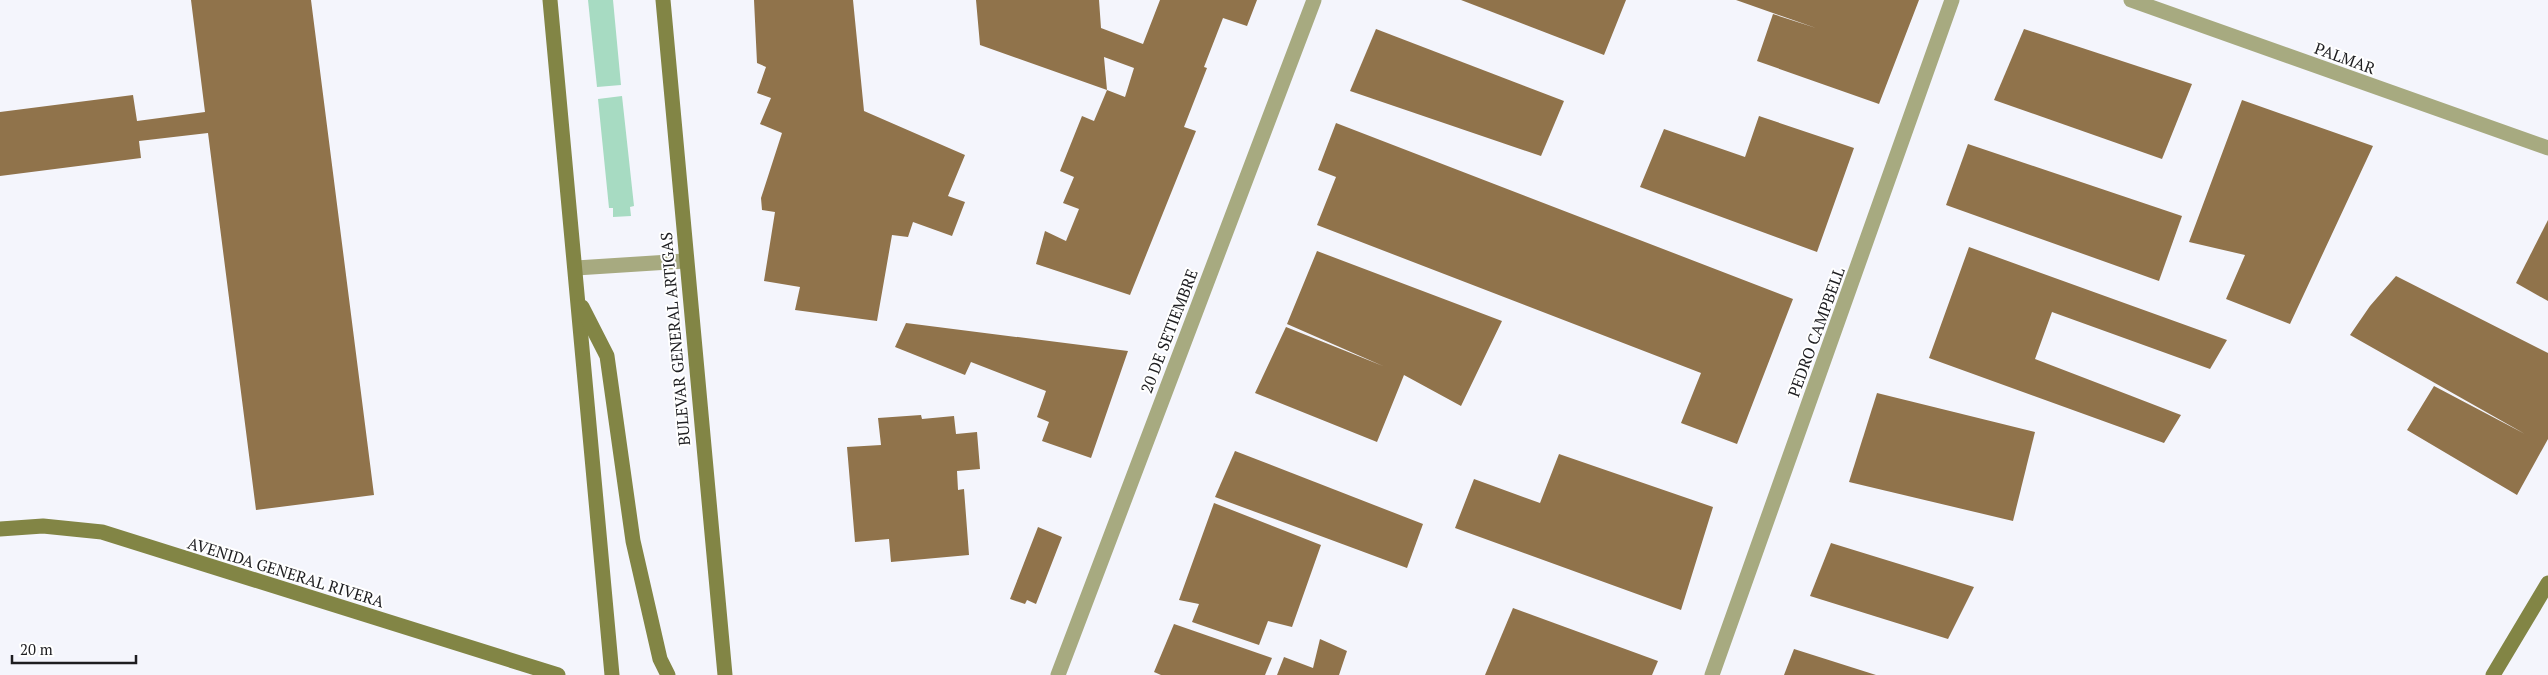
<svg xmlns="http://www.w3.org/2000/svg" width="2548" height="675" font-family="'PT Serif',serif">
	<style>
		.green { fill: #a7dbc2 }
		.building { fill: #90734b }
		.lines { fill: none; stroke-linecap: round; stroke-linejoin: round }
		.street { stroke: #a7aa80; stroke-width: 15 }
		.secondary { stroke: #828545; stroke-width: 15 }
		.labels { text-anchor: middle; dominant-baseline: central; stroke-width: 4; stroke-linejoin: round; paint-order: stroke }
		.street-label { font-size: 16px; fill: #1d1d20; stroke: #fff }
	</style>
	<rect width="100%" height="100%" fill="#f4f5fc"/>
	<g class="green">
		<path d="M588,0H613L621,85L597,87Z"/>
		<path d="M622,96L634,206L630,207L631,216L613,217V208H609L598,99Z"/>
	</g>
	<g class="building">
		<path d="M191,0H311L374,495L256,510L208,133L139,141L141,158L0,176V112L133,95L137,121L205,112Z"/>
		<path d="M754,0H853L864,111L965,155L948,196L965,202L952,236L913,222L908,237L892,235L877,321L795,310L800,287L764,281L775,212L762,210L761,198L782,133L760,124L771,98L757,93L766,67L757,63Z"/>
		<path d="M976,0H1099L1101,28L1143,44L1160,0H1257L1247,26L1223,18L1204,67L1207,68L1184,127L1196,131L1130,295L1036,264L1045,231L1066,241L1079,209L1063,203L1074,177L1060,171L1082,116L1094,121L1107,90L1125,97L1134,68L1104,57L1107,90L980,45Z"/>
		<path d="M1461,0H1626L1604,55Z"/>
		<path d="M1736,0H1919L1879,104L1757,61L1773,14L1816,28Z"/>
		<path d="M1376,29L1564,101L1541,156L1350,91Z"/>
		<path d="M2024,29L2192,84L2162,159L1994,100Z"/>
		<path d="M2242,100L2373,146L2290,324L2226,299L2245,255L2189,242Z"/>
		<path d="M1759,116L1854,148L1817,252L1640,187L1664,129L1745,157Z"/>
		<path d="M1336,123L1793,299L1737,444L1681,423L1701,373L1317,225L1336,177L1318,170Z"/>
		<path d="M1968,144L2182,216L2159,281L1946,205Z"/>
		<path d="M2548,220V301L2516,283Z"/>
		<path d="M1969,247L2227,340L2210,369L2052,312L2035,359L2181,415L2164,443L1929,358Z"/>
		<path d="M1317,251L1502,321L1461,406L1404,375L1377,442L1255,393L1286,327L1383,366L1287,324Z"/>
		<path d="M2396,276L2548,353V439L2517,495L2407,430L2434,386L2525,434L2350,335L2370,306Z"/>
		<path d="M906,323L1128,351L1091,458L1042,441L1049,422L1037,417L1046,391L971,362L965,375L895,347Z"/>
		<path d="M1877,393L2035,432L2013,521L1849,482Z"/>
		<path d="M921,415L922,419L954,416L956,434L977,432L980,469L957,471L958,490L964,489L969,555L891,562L889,539L855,542L847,447L881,445L878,418Z"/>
		<path d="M1235,451L1423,524L1407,568L1215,497Z"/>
		<path d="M1559,454L1713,507L1681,610L1455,528L1474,479L1540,503Z"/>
		<path d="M1214,503L1321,545L1292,627L1268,621L1259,645L1192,622L1199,604L1179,600Z"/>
		<path d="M1038,527L1062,537L1036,604L1027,600L1025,604L1010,599Z"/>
		<path d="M1831,543L1974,587L1948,639L1810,596Z"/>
		<path d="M1513,608L1658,661L1652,675H1485Z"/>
		<path d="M1174,624L1272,658L1265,675H1161L1154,672Z"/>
		<path d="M1320,639L1347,651L1339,675H1277L1284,657L1313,668Z"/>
		<path d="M1794,649L1876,675H1784Z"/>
	</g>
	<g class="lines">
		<g class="street">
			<path d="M2131,0L2548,148"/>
			<path d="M576,268L685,261"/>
			<path d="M1058,675L1314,0"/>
			<path d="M1712,675L1952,0"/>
		</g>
		<g class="secondary">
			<path d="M550,0L612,675"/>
			<path d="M663,0L725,675"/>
			<path d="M582,307L607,356L633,541L660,659L668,675"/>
			<path d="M0,529L43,526L102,532L558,675"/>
			<path d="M2493,675L2548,583"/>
		</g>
	</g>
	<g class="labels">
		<g class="street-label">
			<text transform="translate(2345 58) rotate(20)">PALMAR</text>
			<text transform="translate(1169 331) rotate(-69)">20 DE SETIEMBRE</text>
			<text transform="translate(1816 332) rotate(-70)">PEDRO CAMPBELL</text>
			<text transform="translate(675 339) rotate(-95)">BULEVAR GENERAL ARTIGAS</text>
			<text transform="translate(286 572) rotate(17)">AVENIDA GENERAL RIVERA</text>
		</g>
	</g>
	<path d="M12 655v8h124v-8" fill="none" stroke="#1d1d20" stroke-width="2.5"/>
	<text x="20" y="655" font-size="15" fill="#1d1d20" stroke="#ffffff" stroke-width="4" paint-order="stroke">20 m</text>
</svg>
